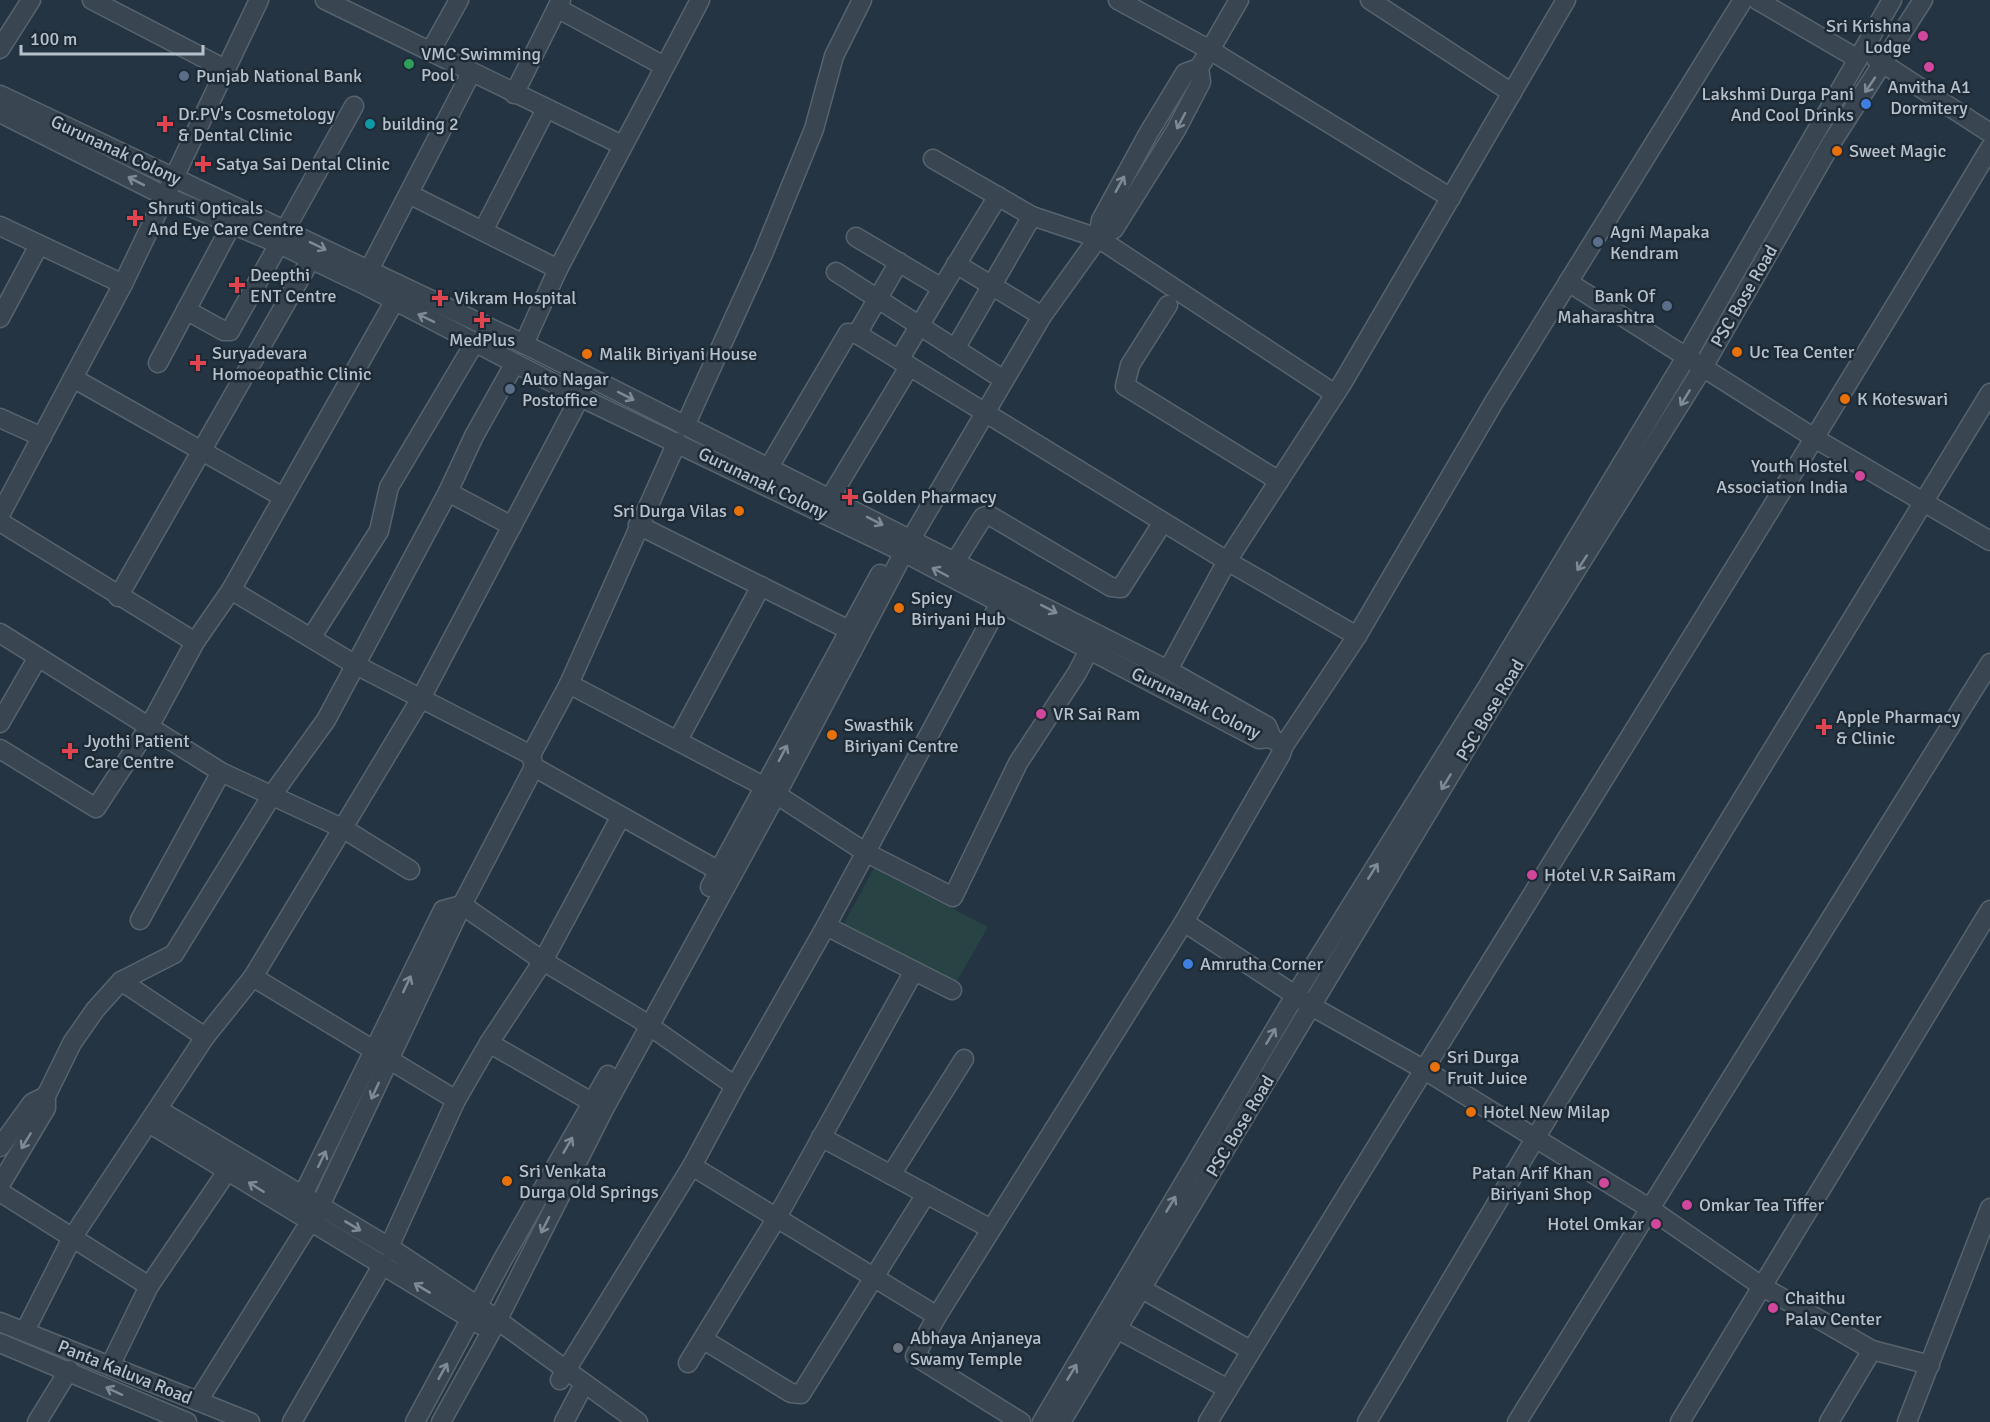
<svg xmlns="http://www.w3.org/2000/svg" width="1990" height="1422" font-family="Signika,sans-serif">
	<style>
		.green { fill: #274343 }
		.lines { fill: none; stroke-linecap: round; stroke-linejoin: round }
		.minor-casing { stroke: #57646f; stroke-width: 21 }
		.minor { stroke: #394652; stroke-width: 18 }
		.oneway { stroke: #7e8a95 }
		.hotel-dot { fill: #d1479c; stroke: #1e2b37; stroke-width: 2 }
		.leisure-dot { fill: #2e9e5b; stroke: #1e2b37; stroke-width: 2 }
		.service-dot { fill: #5c6f8a; stroke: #1e2b37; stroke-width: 2 }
		.shop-dot { fill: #3f7fe0; stroke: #1e2b37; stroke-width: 2 }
		.health-dot { fill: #e0444e; stroke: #1e2b37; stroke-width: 2 }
		.culture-dot { fill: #0f9aa8; stroke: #1e2b37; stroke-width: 2 }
		.food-dot { fill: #e8710a; stroke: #1e2b37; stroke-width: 2 }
		.worship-dot { fill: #6b7280; stroke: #1e2b37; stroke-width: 2 }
		.labels { text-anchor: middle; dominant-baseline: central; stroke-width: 5; stroke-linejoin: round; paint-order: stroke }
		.poi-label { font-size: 18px; fill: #b6c1cc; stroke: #1e2b37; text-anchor: start }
		.street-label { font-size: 18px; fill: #b6c1cc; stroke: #1e2b37 }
	</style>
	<rect width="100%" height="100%" fill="#253442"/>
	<path class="green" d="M874,868L988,927L954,986L841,929Z"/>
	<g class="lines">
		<g class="minor-casing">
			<g id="minor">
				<path d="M92,0L225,69"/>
				<path d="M325,0L622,145"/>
				<path d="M1239,0L1210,50L1451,198"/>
				<path d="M1370,0L1512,93"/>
				<path d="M1757,0L1858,59"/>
				<path d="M557,8L664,66"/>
				<path d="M0,49L31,0"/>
				<path d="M430,52L459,0"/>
				<path d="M1876,59L1990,133"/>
				<path d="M514,94L561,0"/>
				<path d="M0,95L524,344L1168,670L1267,726L1272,738"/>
				<path d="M0,113L165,196L279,244L363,284L580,397L905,553L1259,739L1272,738"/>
				<path d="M933,159L1032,216L1098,238L1335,394"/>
				<path d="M409,194L558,269"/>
				<path d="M0,226L123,284"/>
				<path d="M285,230L354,106"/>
				<path d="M483,231L546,109"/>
				<path d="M856,237L942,288L998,196"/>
				<path d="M1098,238L1101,220L1148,134L1185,73L1199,68"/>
				<path d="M956,264L1042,316"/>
				<path d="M369,270L471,73"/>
				<path d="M836,272L1004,380"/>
				<path d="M1568,282L1816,439L1990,541"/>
				<path d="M1168,305L1130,365L1125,386L1279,481"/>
				<path d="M186,310L224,331H230L279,244"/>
				<path d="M0,318L39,245"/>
				<path d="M857,334L1227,561L1357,636"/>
				<path d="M524,344L558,269L700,0"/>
				<path d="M955,349L1032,216"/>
				<path d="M899,360L942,288"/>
				<path d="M158,363L232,224"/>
				<path d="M73,378L283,497"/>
				<path d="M0,418L42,437"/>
				<path d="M685,426L763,254L814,129L834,56L862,0"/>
				<path d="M769,467L848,333L857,334L899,262"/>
				<path d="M448,492L512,526"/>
				<path d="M830,498L909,367"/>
				<path d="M0,515L123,284L259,0"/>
				<path d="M0,522L195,642"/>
				<path d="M638,525L849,630"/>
				<path d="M955,562L983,517L989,515L1111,587L1121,588L1163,522"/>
				<path d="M231,590L354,664L531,755L534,767L728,876"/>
				<path d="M118,597L311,259"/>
				<path d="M0,633L221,772L344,829L410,870"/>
				<path d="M311,638L379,531L389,487L475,342"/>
				<path d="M1168,670L1227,561L1343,382L1566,0"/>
				<path d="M569,684L765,787L865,852L953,897L1018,763L1077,673L1089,650"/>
				<path d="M0,723L38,657"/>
				<path d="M678,740L761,586"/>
				<path d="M1283,747L1357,636L1494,402L1743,0"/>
				<path d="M0,749L96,808L149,727L195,642L231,590L394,302"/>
				<path d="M531,755L569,684L677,442"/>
				<path d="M710,887L880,574"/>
				<path d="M140,920L221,772"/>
				<path d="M1184,922L1313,1007L1423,1069L1649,1208L1763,1287L1872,1350L1930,1365"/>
				<path d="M826,926L952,990"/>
				<path d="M253,977L420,700L580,397"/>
				<path d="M121,981L205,1037L253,977L456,1100"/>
				<path d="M489,1043L602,1108"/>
				<path d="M159,1110L389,1247L478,1306L638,1422"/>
				<path d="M149,1123L481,1325"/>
				<path d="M821,1137L991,1229"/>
				<path d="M0,1147L32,1103L46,1096"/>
				<path d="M692,1166L735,1086"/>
				<path d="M891,1175L964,1059"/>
				<path d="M0,1185L46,1108V1096L72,1043L95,1010L121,981L174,954L272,795L326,720L448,492L474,436L515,363"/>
				<path d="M0,1192L149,1286"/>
				<path d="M295,1211L443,910L462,905L543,961L641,1020L735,1086L826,926L1000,603"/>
				<path d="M389,1247L456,1100L489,1043L543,961L621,816"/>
				<path d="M1133,1284L1250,1350"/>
				<path d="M937,1316L915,1356L1021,1422"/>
				<path d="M0,1322L250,1422"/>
				<path d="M1117,1329L1228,1389"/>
				<path d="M25,1331L72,1238L205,1037"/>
				<path d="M704,1340L791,1393L801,1394L926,1194"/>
				<path d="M0,1343L187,1422"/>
				<path d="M688,1363L776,1219L914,971"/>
				<path d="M110,1366L149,1286L228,1170"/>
				<path d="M560,1380L692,1166L937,1316L1184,922L1281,754L1283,747L1272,738"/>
				<path d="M198,1401L320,1206L462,905L534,767"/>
				<path d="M37,1422L69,1370"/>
				<path d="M292,1422L383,1264"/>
				<path d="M415,1422L503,1259L608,1075"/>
				<path d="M441,1422L497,1321L604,1109L776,795L911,539L1042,316L1098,238L1114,229L1176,130L1201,82L1199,68L1210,50L1118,0"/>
				<path d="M564,1422L584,1384"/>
				<path d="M1042,1422L1296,994L1488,686L1685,359L1892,0"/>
				<path d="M1061,1422L1506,682L1702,369L1832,142L1923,0"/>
				<path d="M1208,1422C1466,996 1734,576 1990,148"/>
				<path d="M1367,1422L1536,1137L1990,393"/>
				<path d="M1517,1422L1990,663"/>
				<path d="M1680,1422L1990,910"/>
				<path d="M1829,1422L1872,1350"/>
				<path d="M1907,1422L1990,1208"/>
			</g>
		</g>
		<use href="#minor" class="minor"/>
	</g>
	<defs><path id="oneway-shaft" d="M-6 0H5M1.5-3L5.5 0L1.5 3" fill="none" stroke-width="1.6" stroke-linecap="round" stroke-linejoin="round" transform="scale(1.5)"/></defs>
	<g class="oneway">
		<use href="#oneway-shaft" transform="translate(1870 85) rotate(124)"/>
		<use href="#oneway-shaft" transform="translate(1181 121) rotate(118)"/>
		<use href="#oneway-shaft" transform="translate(136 181) rotate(-153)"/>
		<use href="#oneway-shaft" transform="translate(1120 184) rotate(-61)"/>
		<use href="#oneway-shaft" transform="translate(318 246) rotate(26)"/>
		<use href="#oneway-shaft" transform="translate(426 318) rotate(-154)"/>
		<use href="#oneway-shaft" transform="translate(626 396) rotate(27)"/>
		<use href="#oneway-shaft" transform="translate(1685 398) rotate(121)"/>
		<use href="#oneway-shaft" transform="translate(875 521) rotate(27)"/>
		<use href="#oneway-shaft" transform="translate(1582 563) rotate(123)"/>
		<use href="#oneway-shaft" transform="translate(940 572) rotate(-152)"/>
		<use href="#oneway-shaft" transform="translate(1049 609) rotate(27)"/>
		<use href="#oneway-shaft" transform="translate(783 753) rotate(-62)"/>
		<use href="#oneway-shaft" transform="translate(1446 782) rotate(121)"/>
		<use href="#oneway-shaft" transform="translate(1373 871) rotate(-58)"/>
		<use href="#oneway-shaft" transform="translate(407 984) rotate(-65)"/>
		<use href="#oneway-shaft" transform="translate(1271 1036) rotate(-59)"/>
		<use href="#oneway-shaft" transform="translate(375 1091) rotate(115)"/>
		<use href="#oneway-shaft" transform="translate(26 1141) rotate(121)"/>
		<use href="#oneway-shaft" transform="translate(568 1145) rotate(-60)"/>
		<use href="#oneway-shaft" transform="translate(322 1159) rotate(-64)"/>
		<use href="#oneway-shaft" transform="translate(256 1187) rotate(-148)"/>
		<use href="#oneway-shaft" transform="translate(1171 1204) rotate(-59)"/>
		<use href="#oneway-shaft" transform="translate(545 1225) rotate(117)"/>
		<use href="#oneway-shaft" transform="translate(353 1226) rotate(31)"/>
		<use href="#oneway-shaft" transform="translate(422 1288) rotate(-149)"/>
		<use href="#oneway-shaft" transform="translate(443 1371) rotate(-61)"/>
		<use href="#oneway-shaft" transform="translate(1072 1372) rotate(-59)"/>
		<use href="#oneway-shaft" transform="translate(114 1391) rotate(-155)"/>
	</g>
	<g class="hotel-dot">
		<circle cx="1923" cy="36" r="6"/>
		<circle cx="1929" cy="67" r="6"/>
		<circle cx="1860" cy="476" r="6"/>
		<circle cx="1041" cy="714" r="6"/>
		<circle cx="1532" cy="875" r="6"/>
		<circle cx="1604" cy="1183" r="6"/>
		<circle cx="1687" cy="1205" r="6"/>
		<circle cx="1656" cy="1224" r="6"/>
		<circle cx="1773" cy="1308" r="6"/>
	</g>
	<circle class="leisure-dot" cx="409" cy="64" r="6"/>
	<g class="service-dot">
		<circle cx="184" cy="76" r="6"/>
		<circle cx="1598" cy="242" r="6"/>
		<circle cx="1667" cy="306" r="6"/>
		<circle cx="510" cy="389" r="6"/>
	</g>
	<g class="shop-dot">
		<circle cx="1866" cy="104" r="6"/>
		<circle cx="1188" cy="964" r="6"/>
	</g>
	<g class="health-dot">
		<path d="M162 115h6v6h6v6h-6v6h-6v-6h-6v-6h6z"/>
		<path d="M200 155h6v6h6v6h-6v6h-6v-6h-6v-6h6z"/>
		<path d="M132 209h6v6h6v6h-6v6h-6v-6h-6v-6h6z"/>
		<path d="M234 276h6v6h6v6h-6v6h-6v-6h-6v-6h6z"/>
		<path d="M437 289h6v6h6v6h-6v6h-6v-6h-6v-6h6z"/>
		<path d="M479 311h6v6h6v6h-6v6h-6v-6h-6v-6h6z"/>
		<path d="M195 354h6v6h6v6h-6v6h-6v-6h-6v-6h6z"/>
		<path d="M847 488h6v6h6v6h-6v6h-6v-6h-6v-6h6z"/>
		<path d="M1821 718h6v6h6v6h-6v6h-6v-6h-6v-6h6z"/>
		<path d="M67 742h6v6h6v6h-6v6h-6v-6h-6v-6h6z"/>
	</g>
	<circle class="culture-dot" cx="370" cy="124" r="6"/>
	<g class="food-dot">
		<circle cx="1837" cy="151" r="6"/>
		<circle cx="1737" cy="352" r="6"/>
		<circle cx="587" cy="354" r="6"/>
		<circle cx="1845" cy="399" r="6"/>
		<circle cx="739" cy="511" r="6"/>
		<circle cx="899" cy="608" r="6"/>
		<circle cx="832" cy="735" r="6"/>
		<circle cx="1435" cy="1067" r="6"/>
		<circle cx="1471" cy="1112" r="6"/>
		<circle cx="507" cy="1181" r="6"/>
	</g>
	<circle class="worship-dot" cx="898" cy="1348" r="6"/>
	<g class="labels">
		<g class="poi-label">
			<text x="1911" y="26" text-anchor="end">Sri Krishna<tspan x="1911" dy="21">Lodge</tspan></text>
			<text x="421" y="54">VMC Swimming<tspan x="421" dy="21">Pool</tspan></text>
			<text x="196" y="76">Punjab National Bank</text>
			<text x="1929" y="87" text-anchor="middle">Anvitha A1<tspan x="1929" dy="21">Dormitery</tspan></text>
			<text x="1854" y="94" text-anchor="end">Lakshmi Durga Pani<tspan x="1854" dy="21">And Cool Drinks</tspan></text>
			<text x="178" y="114">Dr.PV's Cosmetology<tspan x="178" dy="21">&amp; Dental Clinic</tspan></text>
			<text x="382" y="124">building 2</text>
			<text x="1849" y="151">Sweet Magic</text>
			<text x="216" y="164">Satya Sai Dental Clinic</text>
			<text x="148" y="208">Shruti Opticals<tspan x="148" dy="21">And Eye Care Centre</tspan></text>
			<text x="1610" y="232">Agni Mapaka<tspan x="1610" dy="21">Kendram</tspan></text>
			<text x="250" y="275">Deepthi<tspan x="250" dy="21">ENT Centre</tspan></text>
			<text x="1655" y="296" text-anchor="end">Bank Of<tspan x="1655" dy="21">Maharashtra</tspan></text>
			<text x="454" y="298">Vikram Hospital</text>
			<text x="482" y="340" text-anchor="middle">MedPlus</text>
			<text x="1749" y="352">Uc Tea Center</text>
			<text x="212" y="353">Suryadevara<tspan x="212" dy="21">Homoeopathic Clinic</tspan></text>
			<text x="599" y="354">Malik Biriyani House</text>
			<text x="522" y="379">Auto Nagar<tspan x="522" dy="21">Postoffice</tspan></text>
			<text x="1857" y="399">K Koteswari</text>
			<text x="1848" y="466" text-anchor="end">Youth Hostel<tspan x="1848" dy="21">Association India</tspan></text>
			<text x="862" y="497">Golden Pharmacy</text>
			<text x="727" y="511" text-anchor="end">Sri Durga Vilas</text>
			<text x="911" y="598">Spicy<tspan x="911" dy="21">Biriyani Hub</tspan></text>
			<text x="1053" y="714">VR Sai Ram</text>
			<text x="1836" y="717">Apple Pharmacy<tspan x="1836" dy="21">&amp; Clinic</tspan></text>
			<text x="844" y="725">Swasthik<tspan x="844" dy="21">Biriyani Centre</tspan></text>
			<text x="84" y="741">Jyothi Patient<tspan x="84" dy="21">Care Centre</tspan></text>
			<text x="1544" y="875">Hotel V.R SaiRam</text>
			<text x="1200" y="964">Amrutha Corner</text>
			<text x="1447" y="1057">Sri Durga<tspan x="1447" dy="21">Fruit Juice</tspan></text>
			<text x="1483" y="1112">Hotel New Milap</text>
			<text x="519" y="1171">Sri Venkata<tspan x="519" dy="21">Durga Old Springs</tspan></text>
			<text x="1592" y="1173" text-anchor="end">Patan Arif Khan<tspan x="1592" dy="21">Biriyani Shop</tspan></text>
			<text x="1699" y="1205">Omkar Tea Tiffer</text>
			<text x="1644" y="1224" text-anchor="end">Hotel Omkar</text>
			<text x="1785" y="1298">Chaithu<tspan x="1785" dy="21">Palav Center</tspan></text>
			<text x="910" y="1338">Abhaya Anjaneya<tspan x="910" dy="21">Swamy Temple</tspan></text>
		</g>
		<g class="street-label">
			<text transform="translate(116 150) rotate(25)">Gurunanak Colony</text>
			<text transform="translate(1744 296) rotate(-60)">PSC Bose Road</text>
			<text transform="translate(763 483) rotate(26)">Gurunanak Colony</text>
			<text transform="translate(1196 703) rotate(26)">Gurunanak Colony</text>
			<text transform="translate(1490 710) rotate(-59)">PSC Bose Road</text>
			<text transform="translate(1240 1126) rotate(-59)">PSC Bose Road</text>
			<text transform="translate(125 1372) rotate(22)">Panta Kaluva Road</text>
		</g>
	</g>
	<path d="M21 45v9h182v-9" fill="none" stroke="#b6c1cc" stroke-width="3"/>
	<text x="30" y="45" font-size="18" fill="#b6c1cc" stroke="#1e2b37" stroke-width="4.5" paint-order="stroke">100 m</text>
</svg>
